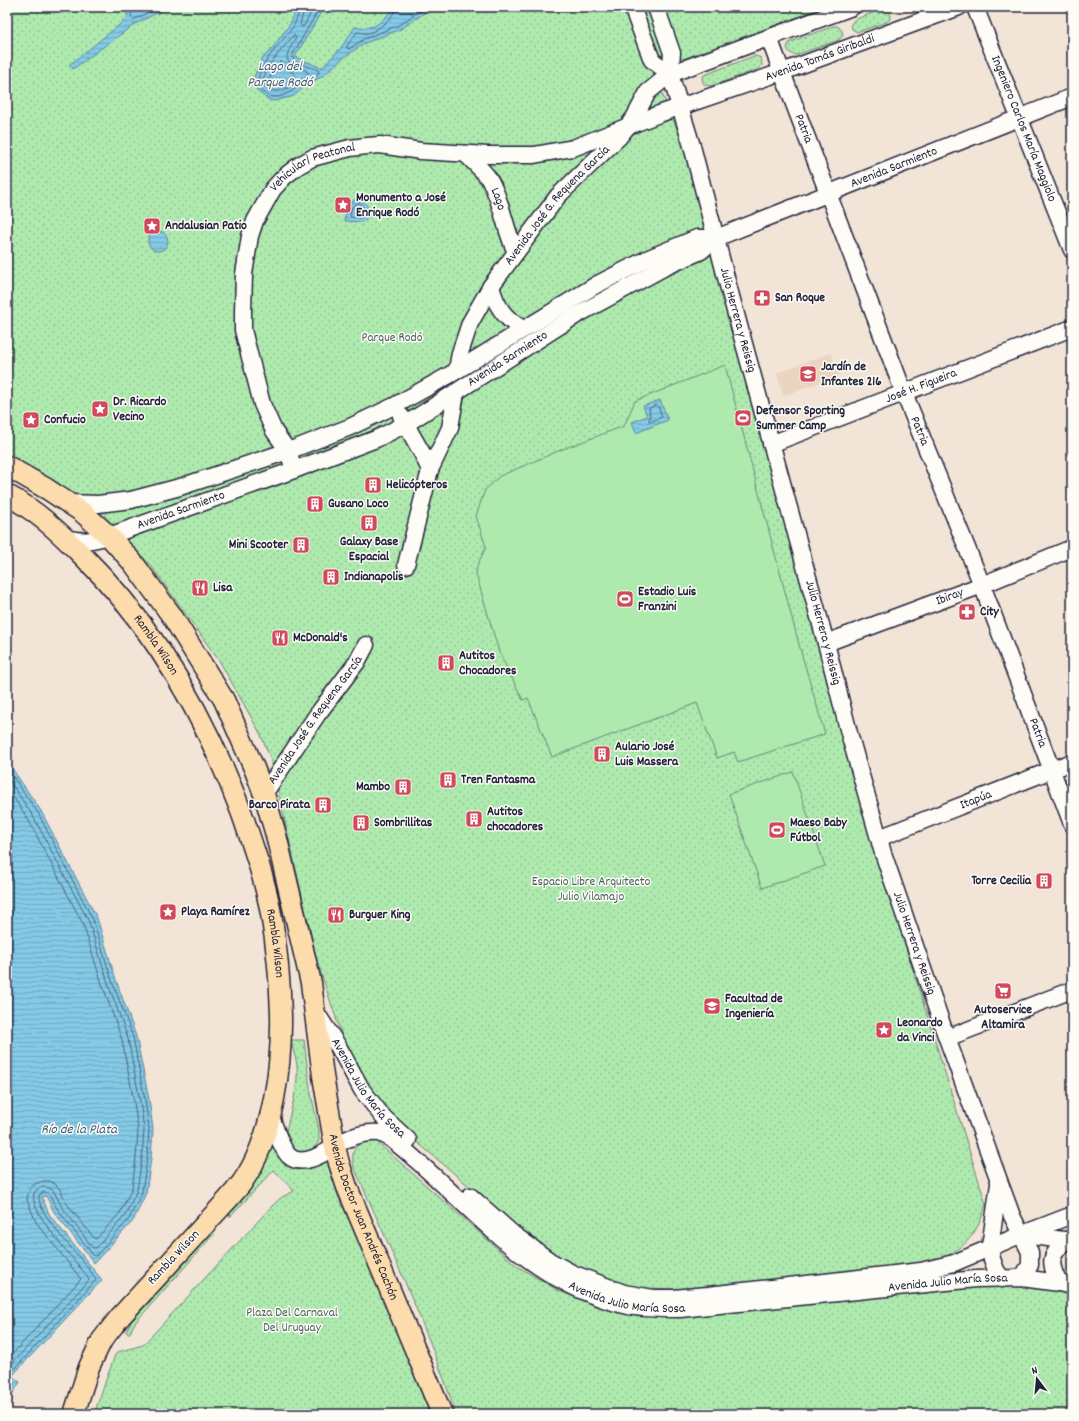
<svg xmlns="http://www.w3.org/2000/svg" width="1079" height="1421" font-family="Dekko,sans-serif">
	<style>
		.built { fill: #ebd4c0 }
		.grass { fill: url(#grass-dots); stroke: #688674 }
		.garden { fill: #aee9ae; stroke: #688674 }
		.water { fill: url(#water-rules); stroke: #5d86a1 }
		.lines { fill: none; stroke-linecap: round; stroke-linejoin: round }
		.shore { stroke: #49657f; stroke-width: 1 }
		.minor-casing { stroke: #22223b; stroke-width: 19 }
		.major-casing { stroke: #22223b; stroke-width: 23 }
		.minor { stroke: #fdfcf7; stroke-width: 16 }
		.major { stroke: #fcdcac; stroke-width: 20 }
		.labels { text-anchor: middle; dominant-baseline: central; stroke-width: 3; stroke-linejoin: round; paint-order: stroke }
		.street-label { font-size: 13px; fill: #22223b; stroke: #fdfcf7 }
		.poi-label { font-size: 13px; font-weight: bold; fill: #22223b; stroke: #fdfcf7; text-anchor: start }
		.park-label { font-size: 13px; fill: #4c5e5e; stroke: #fdfcf7 }
		.water-label { font-size: 14px; font-style: italic; fill: #445c76; stroke: #fdfcf7 }
	</style>
	<defs>
		<pattern id="grass-dots" width="8" height="8" patternUnits="userSpaceOnUse"><rect width="8" height="8" fill="#aee9ae"/><path d="M2 2h.1M6 6h.1" fill="none" stroke="#95c897" stroke-width="1.8" stroke-linecap="round"/></pattern>
		<pattern id="water-rules" width="6" height="5" patternUnits="userSpaceOnUse"><rect width="6" height="5" fill="#84c9e5"/><path d="M0 2.5h6" fill="none" stroke="#72acc5"/></pattern>
	</defs>
	<rect width="100%" height="100%" fill="#f2e4d7"/>
	<filter id="ink" filterUnits="userSpaceOnUse"><feTurbulence type="fractalNoise" baseFrequency=".025" numOctaves="2"/><feDisplacementMap in="SourceGraphic" scale="8" xChannelSelector="R" yChannelSelector="G"/><feConvolveMatrix kernelMatrix="1 2 1 2 8 2 1 2 1" color-interpolation-filters="sRGB"/></filter>
	<g filter="url(#ink)">
		<path class="built" d="M831,353L839,375L783,396L777,373Z"/>
		<g class="grass">
			<path d="M7,7H825L652,70L681,138L873,842L986,1204C980,1228 967,1248 943,1258C934,1262 923,1263 913,1266L676,1289L647,1288L620,1285L573,1267L516,1226L391,1120L370,1093L345,1045L317,961L271,760L260,733L220,662L152,567L103,514L7,457Z"/>
			<path d="M882,9L888,10L891,15L890,19L887,22L857,32L852,29L851,24L854,20Z"/>
			<path d="M834,26H838L842,31L843,35L839,40L796,55H794L789,52L787,47L790,42Z"/>
			<path d="M754,56H756L761,58L762,66L759,69L711,86L705,85L703,83L702,78L704,75Z"/>
			<path d="M291,1040H304L310,1089L319,1130V1140L315,1150L309,1153H295L285,1137C289,1113 299,1090 297,1065C296,1057 292,1049 291,1040Z"/>
			<path d="M372,1140L377,1142L517,1266L559,1291L607,1309L631,1313L691,1315L727,1313C781,1307 836,1301 890,1295C949,1289 1014,1281 1072,1292V1414H456C428,1329 390,1248 354,1167C350,1149 355,1144 372,1140Z"/>
			<path d="M272,1144L276,1150L326,1160L327,1161L338,1196L362,1248L431,1414H94L115,1355L118,1352L143,1345L273,1205L282,1197L294,1191L274,1170L231,1216H229V1214L249,1189Z"/>
			<path d="M213,1232L214,1234L134,1324L130,1333H127L126,1331L131,1322Z"/>
		</g>
		<g class="garden">
			<path d="M725,365L801,652L825,734L738,762L734,752L717,758L697,703L552,757L528,698L523,700L499,652L476,574L477,566L486,547L476,516L485,490L500,476L563,449L624,426L635,401Z"/>
			<path d="M793,772L825,866L762,888L729,794Z"/>
		</g>
		<g class="water">
			<path d="M128,7H169L135,24L73,69L69,65L123,22L127,18Z"/>
			<path d="M296,7H324L295,57L322,68L340,49L355,27C375,30 379,24 392,10L391,7H433L401,29L365,43L343,58L324,75L304,87L294,96L275,101L269,100L258,92L254,85V77L262,58L271,50L290,24Z"/>
			<path d="M359,196C367,205 376,214 362,222L344,221L348,205Z"/>
			<circle cx="158" cy="241" r="10"/>
			<path d="M660,400L668,420L636,433L632,422L647,416L643,406Z"/>
			<path d="M7,761L41,811L97,918L116,980L136,1036L149,1099L153,1129L151,1159L146,1193L133,1221L94,1263L54,1212L46,1196L42,1197L49,1214L102,1280L12,1376L20,1382L13,1393L8,1414Z"/>
		</g>
		<g class="lines">
			<g class="shore">
				<path d="M132,7L131,18L133,20L155,9L162,7"/>
				<path d="M300,7C299,13 296,22 293,27C284,41 239,81 267,95C281,101 293,90 303,83C308,80 314,77 319,73L318,70L294,61L292,56L320,7"/>
				<path d="M305,7L300,24L302,27L304,26L314,7"/>
				<path d="M395,7C396,17 378,30 369,33C365,34 360,32 357,32L347,46V48L349,49L364,39L399,25L426,7"/>
				<path d="M294,35L296,38C283,60 282,61 307,71L308,74C297,83 278,99 265,86L263,79L270,64Z"/>
				<path d="M280,62L287,69L294,73L295,75L286,82L274,85L270,83C268,76 275,67 280,62Z"/>
				<path d="M358,203C363,204 366,210 365,215L360,218L351,217L350,216L352,207Z"/>
				<path d="M656,405L658,406L662,417L650,422L649,421L650,416L649,409Z"/>
				<path d="M7,768L38,813L93,920L112,981L133,1037L145,1100L149,1129L147,1159L142,1192L129,1219L96,1256L93,1255L58,1210L49,1194L45,1192L39,1195C36,1216 86,1260 96,1280L10,1374L9,1378L14,1384L9,1391L7,1399"/>
				<path d="M7,777L33,816L89,922L108,983L128,1039L140,1101L144,1130L142,1158L137,1190L125,1216L96,1248H93L62,1207L53,1190C48,1187 43,1186 38,1189C16,1202 83,1266 89,1280L7,1369"/>
				<path d="M7,788L28,819L83,924L102,984L122,1040L134,1102L138,1130L136,1158L132,1188L120,1213L96,1239L94,1238L67,1204L60,1189L55,1184L50,1181H44L35,1184L30,1188L28,1194L27,1200L36,1222L81,1279L7,1360"/>
			</g>
			<g class="minor-casing">
				<g id="minor">
					<path d="M632,7L652,60L670,74"/>
					<path id="s1" d="M656,7L672,53L670,74L692,146L729,289L826,643L849,733L883,853L944,1030L1012,1216L1030,1252V1265L1022,1278"/>
					<path id="s2" d="M975,7L1072,250"/>
					<path id="s3" d="M769,38L904,393L982,585L1072,824"/>
					<path id="s4" d="M466,154C473,162 483,170 489,179C503,202 504,229 516,252"/>
					<path d="M491,286C496,306 505,320 524,329"/>
					<path id="s5" d="M457,370L460,353L470,323L491,286L558,196L619,137L634,118L648,92L670,74L852,7"/>
					<path d="M401,416L422,453L430,470"/>
					<path id="s6" d="M771,444L1072,328"/>
					<path id="s7" d="M294,470L288,451L274,431L262,404L243,330V311L244,274L250,236L255,221L273,189L284,177L298,166L312,158L350,148L367,146L380,145L421,151L488,155H534L573,148L659,114L782,72L959,7"/>
					<path d="M67,503L98,504L131,500L180,487L288,451L350,427L394,406L453,373L596,285L649,258L697,238H716"/>
					<path id="s8" d="M65,538C84,542 91,541 109,536L294,470L376,439L406,424L575,316L665,267L701,251L716,238L1072,97"/>
					<path d="M406,565L430,470L450,428L456,393"/>
					<path id="s9" d="M826,643L982,585L1072,548"/>
					<path id="s10" d="M264,794L317,715L357,662L366,645"/>
					<path id="s11" d="M879,838L1072,762"/>
					<path id="s12" d="M315,1011L338,1046L362,1090L383,1117L408,1140"/>
					<path d="M947,1038L1072,990"/>
					<path id="s13" d="M270,1114C275,1126 280,1147 289,1156C304,1170 332,1148 345,1140C354,1136 368,1132 379,1133C382,1134 386,1136 390,1138C469,1200 524,1283 628,1306C645,1309 663,1309 680,1309L976,1279L1022,1278L1059,1283L1072,1286"/>
					<path d="M999,1184L990,1247L992,1259L996,1270L1002,1279"/>
					<path d="M470,1196L513,1234L550,1261L572,1273L624,1293L653,1298H673L708,1295L921,1271L954,1263L1020,1235L1072,1215"/>
					<path d="M1024,1235L1072,1241"/>
					<path d="M1059,1283C1049,1263 1049,1256 1066,1240"/>
				</g>
			</g>
			<g class="major-casing">
				<g id="major">
					<path id="s14" d="M7,466L47,489L82,512L109,536L134,564L172,616L224,700L254,768L264,794L276,835L311,983L323,1076L335,1147L339,1163L347,1187L442,1414"/>
					<path id="s15" d="M7,495C36,510 59,532 82,555C155,627 206,718 242,814C253,846 265,880 271,914C277,947 280,980 281,1014C282,1065 273,1138 243,1181C240,1186 235,1191 231,1196L120,1317L102,1340L89,1367L74,1414"/>
				</g>
			</g>
			<use href="#minor" class="minor"/>
			<use href="#major" class="major"/>
		</g>
	</g>
	<defs>
		<g id="sight-square" transform="scale(0.9)"><rect x="-9" y="-9" width="18" height="18" rx="4" fill="#d1495b" stroke="#fdfcf7"/><path d="M0-6L1.8-2.2L6-1.7L2.9 1.2L3.7 5.4L0 3.3L-3.7 5.4L-2.9 1.2L-6-1.7L-1.8-2.2Z" fill="#fff"/></g>
		<g id="pharmacy-square" transform="scale(0.9)"><rect x="-9" y="-9" width="18" height="18" rx="4" fill="#d1495b" stroke="#fdfcf7"/><path d="M-2-6h4v4h4v4h-4v4h-4v-4h-4v-4h4Z" fill="#fff"/></g>
		<g id="school-square" transform="scale(0.9)"><rect x="-9" y="-9" width="18" height="18" rx="4" fill="#d1495b" stroke="#fdfcf7"/><path d="M0-5L7-2L0 1L-7-2ZM-4 1L0 2.5L4 1V4Q0 6-4 4Z" fill="#fff"/></g>
		<g id="stadium-square" transform="scale(0.9)"><rect x="-9" y="-9" width="18" height="18" rx="4" fill="#d1495b" stroke="#fdfcf7"/><path d="M0-5a6.5 5 0 1 0 0 10a6.5 5 0 1 0 0-10ZM-3.5-1.8h7v3.6h-7Z" fill="#fff"/></g>
		<g id="building-square" transform="scale(0.9)"><rect x="-9" y="-9" width="18" height="18" rx="4" fill="#d1495b" stroke="#fdfcf7"/><path d="M-4-6H4V6H1V3H-1V6H-4ZM-2.5-4.3h1.7v1.8h-1.7ZM.8-4.3h1.7v1.8H.8ZM-2.5-1h1.7V.8h-1.7ZM.8-1h1.7V.8H.8Z" fill="#fff"/></g>
		<g id="restaurant-square" transform="scale(0.9)"><rect x="-9" y="-9" width="18" height="18" rx="4" fill="#d1495b" stroke="#fdfcf7"/><path d="M-5-6h1v4h1v-4h1v4h1v-4h1v5L-1.5 .5V6h-2V.5L-5-1ZM5-6V6H3V1.5H1.5Q1.5-4 5-6Z" fill="#fff"/></g>
		<g id="supermarket-square" transform="scale(0.9)"><rect x="-9" y="-9" width="18" height="18" rx="4" fill="#d1495b" stroke="#fdfcf7"/><path d="M-6-5.5h2.5l.6 2H6L4.5 2H-2.5L-4.4-4H-6ZM-1.5 3.2a1.3 1.3 0 1 0 .1 0ZM3 3.2a1.3 1.3 0 1 0 .1 0Z" fill="#fff"/></g>
		<g id="university-square" transform="scale(0.9)"><rect x="-9" y="-9" width="18" height="18" rx="4" fill="#d1495b" stroke="#fdfcf7"/><path d="M0-5L7-2L0 1L-7-2ZM-4 1L0 2.5L4 1V4Q0 6-4 4Z" fill="#fff"/></g>
	</defs>
	<g fill-rule="evenodd">
		<use href="#sight-square" x="343" y="205"/>
		<use href="#sight-square" x="152" y="226"/>
		<use href="#pharmacy-square" x="762" y="298"/>
		<use href="#school-square" x="808" y="374"/>
		<use href="#sight-square" x="100" y="409"/>
		<use href="#stadium-square" x="743" y="418"/>
		<use href="#sight-square" x="31" y="420"/>
		<use href="#building-square" x="373" y="485"/>
		<use href="#building-square" x="315" y="504"/>
		<use href="#building-square" x="369" y="523"/>
		<use href="#building-square" x="301" y="545"/>
		<use href="#building-square" x="331" y="577"/>
		<use href="#restaurant-square" x="200" y="588"/>
		<use href="#stadium-square" x="625" y="599"/>
		<use href="#pharmacy-square" x="967" y="612"/>
		<use href="#restaurant-square" x="280" y="638"/>
		<use href="#building-square" x="446" y="663"/>
		<use href="#building-square" x="602" y="754"/>
		<use href="#building-square" x="448" y="780"/>
		<use href="#building-square" x="403" y="787"/>
		<use href="#building-square" x="323" y="805"/>
		<use href="#building-square" x="474" y="819"/>
		<use href="#building-square" x="361" y="823"/>
		<use href="#stadium-square" x="777" y="830"/>
		<use href="#building-square" x="1044" y="881"/>
		<use href="#sight-square" x="168" y="912"/>
		<use href="#restaurant-square" x="336" y="915"/>
		<use href="#supermarket-square" x="1003" y="991"/>
		<use href="#university-square" x="712" y="1006"/>
		<use href="#sight-square" x="884" y="1030"/>
	</g>
	<g class="labels">
		<g class="street-label">
			<text stroke="none"><textPath href="#s7" startOffset="874">Avenida Tomás Giribaldi</textPath></text>
			<text stroke="none"><textPath href="#s3" startOffset="97">Patria</textPath></text>
			<text stroke="none"><textPath href="#s2" startOffset="131">Ingeniero Carlos María Maggiolo</textPath></text>
			<text stroke="none"><textPath href="#s8" startOffset="916">Avenida Sarmiento</textPath></text>
			<text stroke="none"><textPath href="#s7" startOffset="344">Vehicular/ Peatonal</textPath></text>
			<text stroke="none"><textPath href="#s4" startOffset="56">Lago</textPath></text>
			<text stroke="none"><textPath href="#s5" startOffset="196">Avenida José G. Requena García</textPath></text>
			<text stroke="none"><textPath href="#s1" startOffset="325">Julio Herrera y Reissig</textPath></text>
			<text stroke="none"><textPath href="#s8" startOffset="483">Avenida Sarmiento</textPath></text>
			<text stroke="none"><textPath href="#s6" startOffset="161">José H. Figueira</textPath></text>
			<text stroke="none"><textPath href="#s3" startOffset="421">Patria</textPath></text>
			<text stroke="none"><textPath href="#s8" startOffset="121">Avenida Sarmiento</textPath></text>
			<text stroke="none"><textPath href="#s9" startOffset="132">Ibiray</textPath></text>
			<text stroke="none"><textPath href="#s1" startOffset="649">Julio Herrera y Reissig</textPath></text>
			<text stroke="none"><textPath href="#s15" startOffset="213">Rambla Wilson</textPath></text>
			<text stroke="none"><textPath href="#s10" startOffset="90">Avenida José G. Requena García</textPath></text>
			<text stroke="none"><textPath href="#s3" startOffset="745">Patria</textPath></text>
			<text stroke="none"><textPath href="#s11" startOffset="104">Itapúa</textPath></text>
			<text stroke="none"><textPath href="#s15" startOffset="537">Rambla Wilson</textPath></text>
			<text stroke="none"><textPath href="#s1" startOffset="973">Julio Herrera y Reissig</textPath></text>
			<text stroke="none"><textPath href="#s12" startOffset="94">Avenida Julio María Sosa</textPath></text>
			<text stroke="none"><textPath href="#s14" startOffset="863">Avenida Doctor Juan Andrés Cachón</textPath></text>
			<text transform="translate(174 1258) rotate(-47)">Rambla Wilson</text>
			<text stroke="none"><textPath href="#s13" startOffset="772">Avenida Julio María Sosa</textPath></text>
			<text stroke="none"><textPath href="#s13" startOffset="448">Avenida Julio María Sosa</textPath></text>
		</g>
		<g class="poi-label">
			<text x="356" y="198">Monumento a José<tspan x="356" dy="15">Enrique Rodó</tspan></text>
			<text x="165" y="226">Andalusian Patio</text>
			<text x="775" y="298">San Roque</text>
			<text x="821" y="367">Jardín de<tspan x="821" dy="15">Infantes 216</tspan></text>
			<text x="113" y="402">Dr. Ricardo<tspan x="113" dy="15">Vecino</tspan></text>
			<text x="756" y="411">Defensor Sporting<tspan x="756" dy="15">Summer Camp</tspan></text>
			<text x="44" y="420">Confucio</text>
			<text x="386" y="485">Helicópteros</text>
			<text x="328" y="504">Gusano Loco</text>
			<text x="369" y="542" text-anchor="middle">Galaxy Base<tspan x="369" dy="15">Espacial</tspan></text>
			<text x="288" y="545" text-anchor="end">Mini Scooter</text>
			<text x="344" y="577">Indianapolis</text>
			<text x="213" y="588">Lisa</text>
			<text x="638" y="592">Estadio Luis<tspan x="638" dy="15">Franzini</tspan></text>
			<text x="980" y="612">City</text>
			<text x="293" y="638">McDonald's</text>
			<text x="459" y="656">Autitos<tspan x="459" dy="15">Chocadores</tspan></text>
			<text x="615" y="747">Aulario José<tspan x="615" dy="15">Luis Massera</tspan></text>
			<text x="461" y="780">Tren Fantasma</text>
			<text x="390" y="787" text-anchor="end">Mambo</text>
			<text x="310" y="805" text-anchor="end">Barco Pirata</text>
			<text x="487" y="812">Autitos<tspan x="487" dy="15">chocadores</tspan></text>
			<text x="374" y="823">Sombrillitas</text>
			<text x="790" y="823">Maeso Baby<tspan x="790" dy="15">Fútbol</tspan></text>
			<text x="1031" y="881" text-anchor="end">Torre Cecilia</text>
			<text x="181" y="912">Playa Ramírez</text>
			<text x="349" y="915">Burguer King</text>
			<text x="725" y="999">Facultad de<tspan x="725" dy="15">Ingeniería</tspan></text>
			<text x="1003" y="1010" text-anchor="middle">Autoservice<tspan x="1003" dy="15">Altamira</tspan></text>
			<text x="897" y="1023">Leonardo<tspan x="897" dy="15">da Vinci</tspan></text>
		</g>
		<g class="park-label">
			<text x="392" y="338">Parque Rodó</text>
			<text x="591" y="882">Espacio Libre Arquitecto<tspan x="591" dy="15">Julio Vilamajo</tspan></text>
			<text x="292" y="1313">Plaza Del Carnaval<tspan x="292" dy="15">Del Uruguay</tspan></text>
		</g>
		<g class="water-label">
			<text x="280" y="67">Lago del<tspan x="280" dy="16">Parque Rodó</tspan></text>
			<text x="79" y="1130">Río de la Plata</text>
		</g>
	</g>
	<rect width="1079" height="1421" fill="none" stroke="#fdfcf7" stroke-width="24"/>
	<rect x="12" y="12" width="1055" height="1397" fill="none" stroke="#22223b" stroke-width="1.5" filter="url(#ink)"/>
	<g transform="translate(1037 1379) rotate(344)" stroke="#fdfcf7" stroke-width="3" paint-order="stroke">
	<path d="M0-3L7 15L0 10L-7 15Z" fill="#22223b"/>
	<text y="-6" font-size="11" font-weight="bold" text-anchor="middle" fill="#22223b">N</text>
	</g>
</svg>
